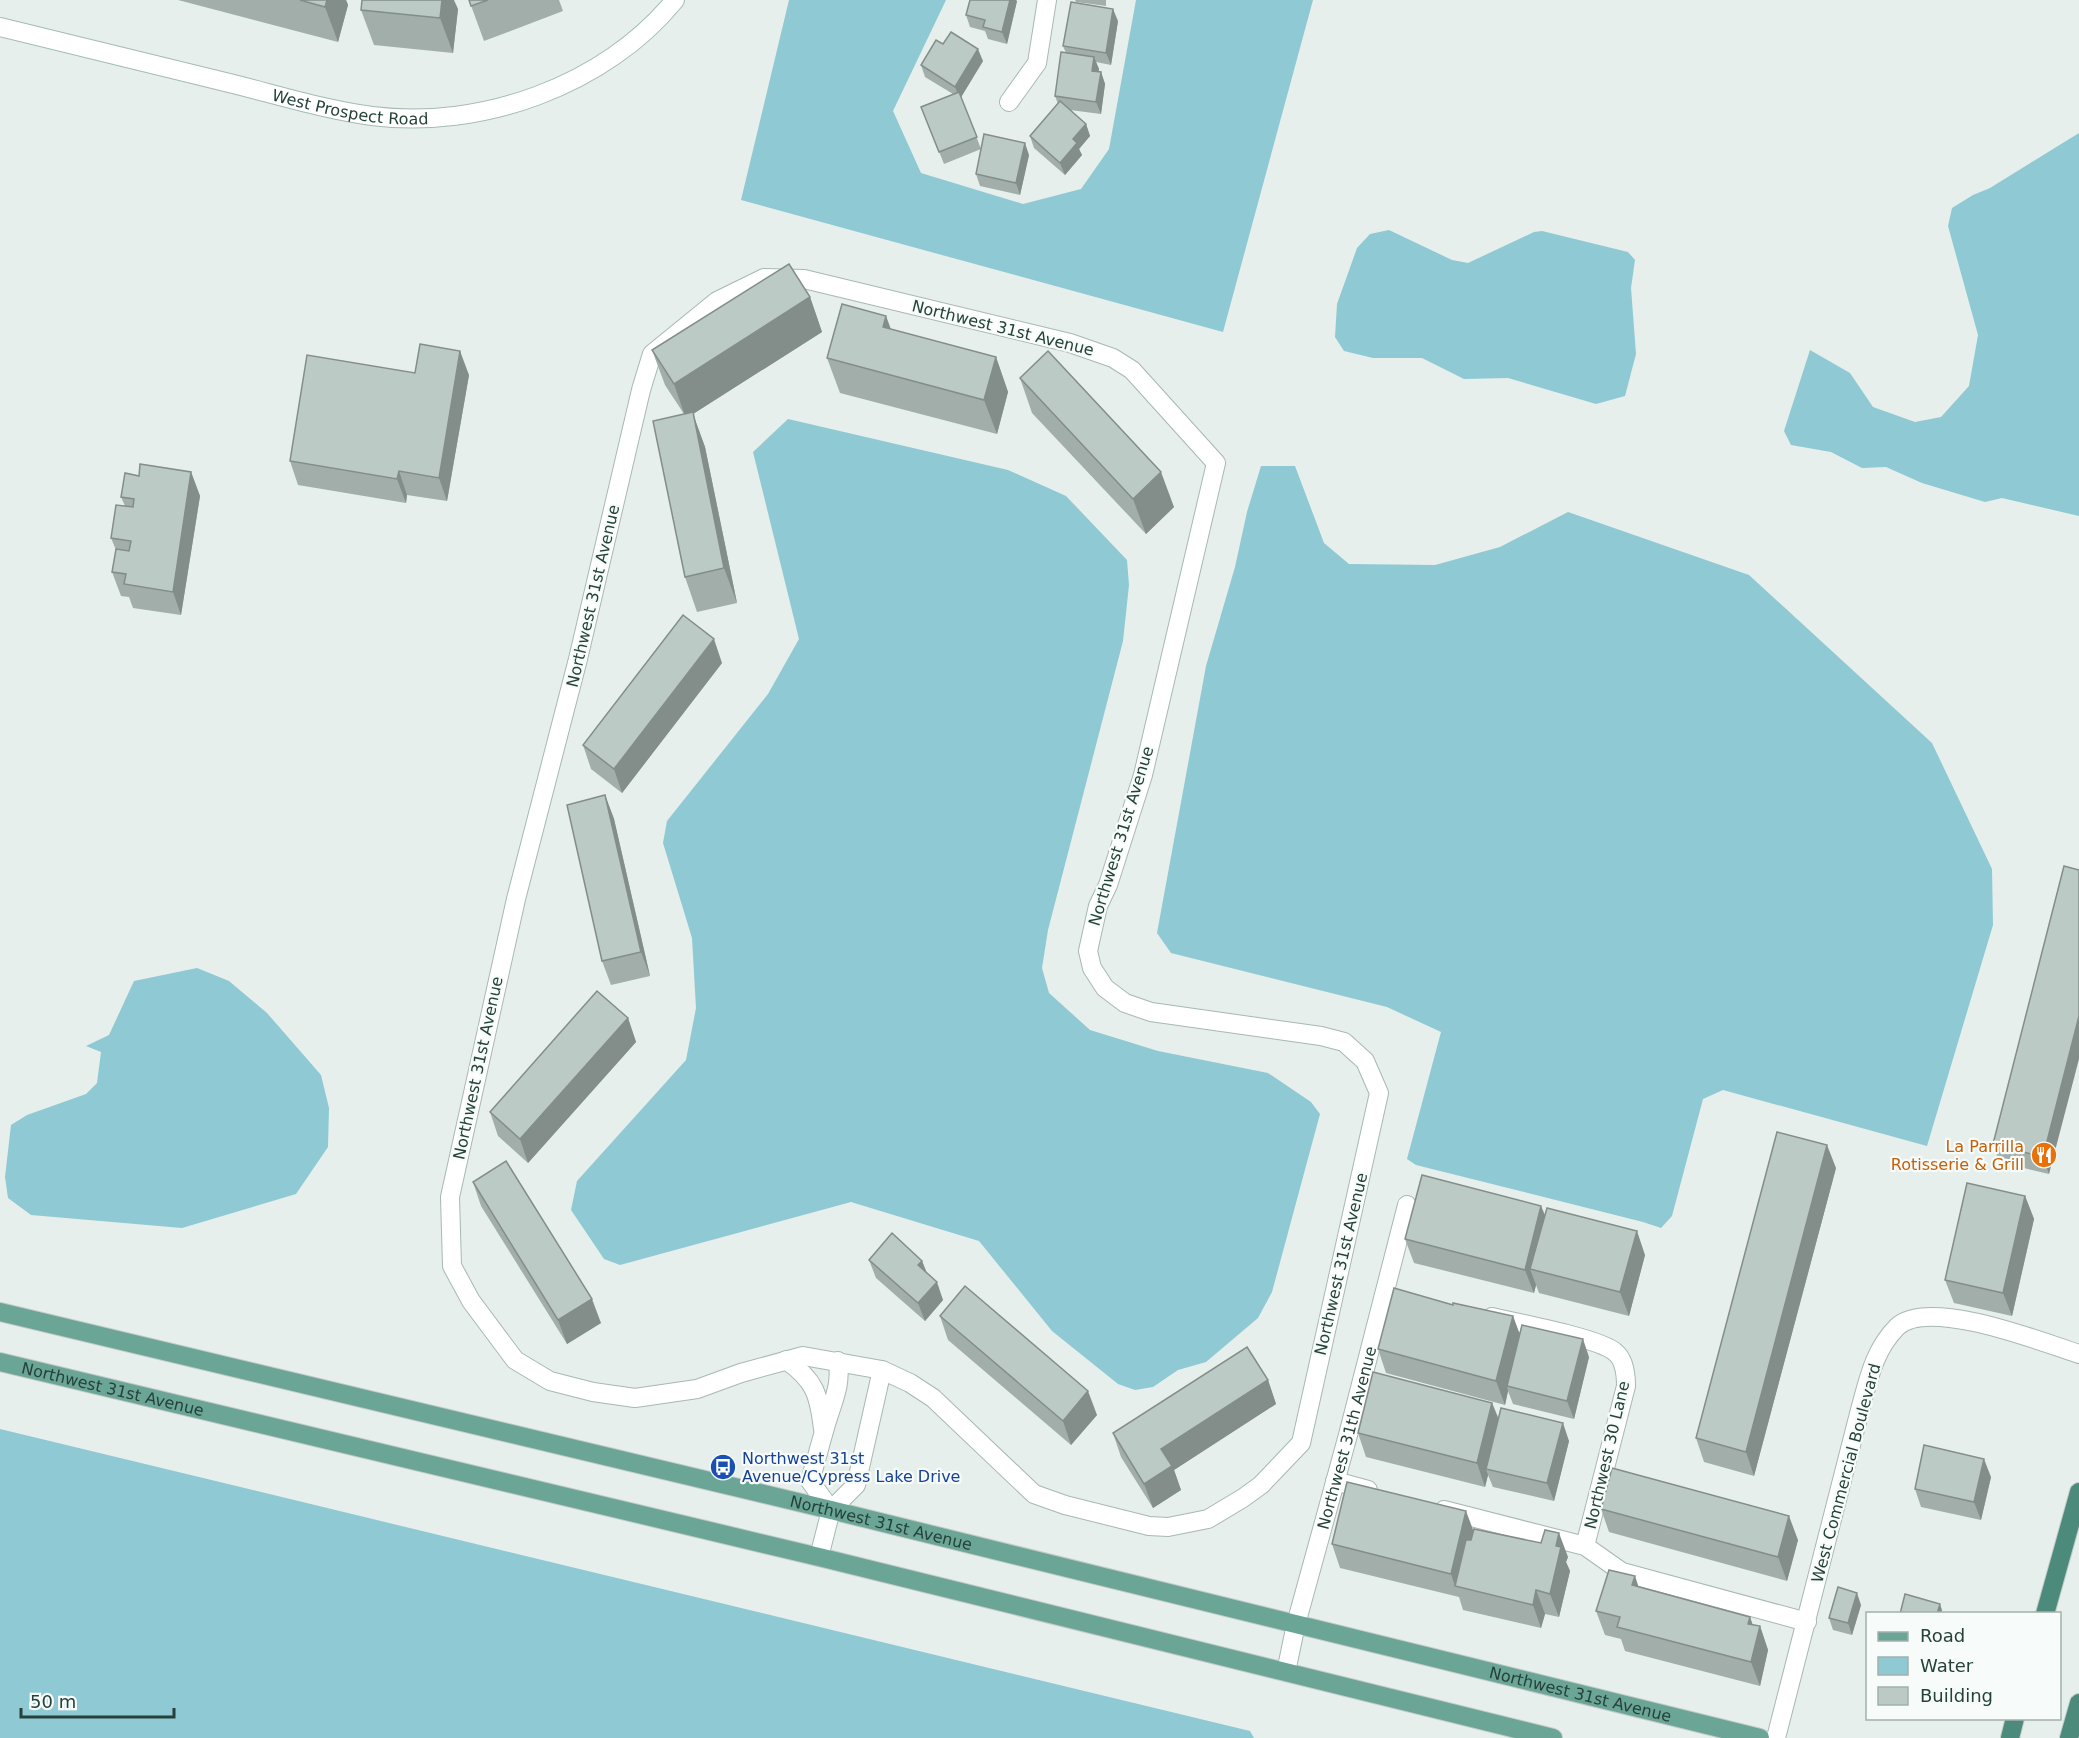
<svg xmlns="http://www.w3.org/2000/svg" width="2079" height="1738" font-family="'DejaVu Sans',sans-serif">
	<style>
		.water { fill: #8ec9d4 }
		.lines { fill: none; stroke-linecap: round; stroke-linejoin: round }
		.minor-casing { stroke: #a8b8b2; stroke-width: 20 }
		.secondary-casing { stroke: #a4bbb3; stroke-width: 20 }
		.primary-casing { stroke: #c2cac8; stroke-width: 20 }
		.trunk-casing { stroke: #c2cac8; stroke-width: 20 }
		.minor { stroke: #fff; stroke-width: 18 }
		.secondary { stroke: #fff; stroke-width: 18 }
		.primary { stroke: #6aa596; stroke-width: 18 }
		.trunk { stroke: #4c8a7c; stroke-width: 18 }
		.wall { fill: #a1aea9 }
		.shaded-wall { fill: #838d89 }
		.building { fill: #bbcac4; stroke: #838d89; stroke-width: 1.5 }
		.labels { text-anchor: middle; dominant-baseline: central; stroke-width: 4.5; stroke-linejoin: round; paint-order: stroke }
		.street-label { font-size: 16px; fill: #24423a; stroke: #f7fbf9 }
		.food-label { font-size: 16px; fill: #c56008; stroke: #f7fbf9; text-anchor: end }
		.transit-label { font-size: 16px; fill: #164399; stroke: #f7fbf9; text-anchor: start }
	</style>
	<rect width="100%" height="100%" fill="#e6efeb"/>
	<g class="water">
		<path d="M789,0H946L893,111L921,173L1023,204L1081,189L1109,149L1136,0H1313L1223,332L741,200Z"/>
		<path d="M2079,133V516L2002,498L1985,502L1922,483L1886,467L1862,468L1831,452L1791,445L1784,431L1810,350L1850,373L1873,407L1915,422L1941,417L1969,386L1978,335L1948,226L1952,208L1973,195L1990,188Z"/>
		<path d="M1389,230L1452,260L1468,263L1534,232L1542,231L1628,252L1635,260L1631,288L1636,354L1625,396L1596,404L1508,378L1464,379L1422,358H1373L1344,351L1335,337L1337,304L1357,248L1370,234Z"/>
		<path d="M788,419L1008,470L1066,496L1127,560L1129,585L1123,641L1048,930L1042,968L1049,993L1090,1030L1158,1051L1268,1073L1311,1102L1320,1114L1272,1292L1258,1318L1206,1362L1178,1370L1153,1387L1135,1390L1118,1384L1052,1331L979,1241L851,1202L620,1265L604,1259L571,1210L577,1181L686,1060L696,1008L692,938L663,843L667,821L768,694L799,639L753,452Z"/>
		<path d="M1261,466H1295L1324,543L1349,564L1435,565L1500,547L1568,512L1749,575L1932,743L1992,869L1993,925L1927,1146L1723,1090L1703,1099L1672,1216L1661,1228L1643,1222L1416,1165L1407,1159L1441,1032L1387,1007L1171,953L1157,933L1206,666L1235,567L1247,512Z"/>
		<path d="M197,968L229,981L267,1013L321,1075L329,1108L328,1147L296,1194L182,1228L31,1215L8,1198L5,1177L11,1125L27,1115L86,1094L97,1083L101,1052L86,1046L109,1035L134,981Z"/>
		<path d="M0,1429L1250,1731L1254,1738H0Z"/>
	</g>
	<g class="lines">
		<g class="minor-casing">
			<g id="minor">
				<path d="M1009,102L1037,63L1047,0"/>
				<path d="M764,278L804,279L1070,343L1113,358L1132,370L1216,463L1143,775L1108,885L1098,906L1088,951L1092,968L1105,988L1125,1003L1151,1012L1321,1036L1344,1042L1365,1061L1379,1093L1301,1443L1261,1485L1243,1498L1208,1519L1168,1527L1149,1526L1065,1505L1034,1494L933,1398L910,1383L882,1370L803,1356L741,1373L697,1389L635,1398L593,1392L550,1381L515,1360L471,1301L452,1266L450,1197L516,899L578,659L641,390L652,354L717,301Z"/>
				<path d="M1492,1317C1517,1323 1599,1338 1615,1352C1625,1360 1626,1375 1626,1386L1585,1546"/>
				<path d="M786,1360C815,1380 819,1395 823,1429"/>
				<path d="M1335,1481L1368,1490"/>
				<path d="M831,1510L810,1481C816,1461 821,1441 827,1421C834,1398 841,1386 838,1361"/>
				<path d="M1444,1510L1585,1546L1622,1572L1807,1622"/>
				<path d="M819,1557L831,1510L856,1485L882,1370"/>
				<path id="s1" d="M1286,1672L1296,1624L1348,1435L1407,1205"/>
				<path d="M1776,1738L1861,1406C1869,1377 1875,1349 1897,1327C1928,1297 2042,1342 2079,1354"/>
			</g>
		</g>
		<g class="secondary-casing">
			<g id="secondary">
				<path id="s2" d="M0,27C72,45 145,62 217,80C268,92 320,109 372,116C480,130 605,86 675,0"/>
			</g>
		</g>
		<g class="primary-casing">
			<g id="primary">
				<path id="s3" d="M0,1312L831,1510L1760,1738"/>
				<path id="s4" d="M0,1362L819,1557L1553,1738"/>
			</g>
		</g>
		<g class="trunk-casing">
			<g id="trunk">
				<path d="M2045,1614L2079,1492"/>
				<path d="M2010,1738L2015,1718"/>
				<path d="M2069,1738L2079,1703"/>
			</g>
		</g>
		<use href="#minor" class="minor"/>
		<use href="#secondary" class="secondary"/>
		<use href="#primary" class="primary"/>
		<use href="#trunk" class="trunk"/>
	</g>
	<g class="wall">
		<path d="M178,0H346L348,5L338,42Z"/>
		<path d="M469,0H559L563,11L484,41Z"/>
		<path d="M1075,0H1106V6L1076,2Z"/>
		<path d="M1017,1L1007,44L988,39L985,31L970,27L966,15Z"/>
		<path d="M458,9L453,53L374,45L361,10Z"/>
		<path d="M1118,21L1111,65L1096,62L1099,69L1098,72H1101L1105,84L1101,114L1070,110L1086,124L1090,136L1079,149L1082,155L1065,175L1034,148L1030,136L1058,104L1055,96L1066,53L1063,46Z"/>
		<path d="M943,44L983,61L961,97L981,149L944,164L926,119L953,94L925,77L921,65Z"/>
		<path d="M1029,155L1020,195L980,186L976,174Z"/>
		<path d="M810,297L822,332L693,414L705,447L737,603L697,612L685,577L684,414L665,385L652,350Z"/>
		<path d="M886,316L891,329L996,357L1008,392L997,434L840,393L827,358Z"/>
		<path d="M415,373L469,375L447,501L407,495L406,503L298,485L290,461Z"/>
		<path d="M1020,378L1174,507L1146,534L1032,413Z"/>
		<path d="M191,472L200,496L181,615L133,608L129,597L121,596L112,572L116,550L111,538L125,506L121,497L139,476Z"/>
		<path d="M722,663L622,793L591,769L583,745Z"/>
		<path d="M605,795L614,819L650,976L611,985L602,961Z"/>
		<path d="M2079,870L2049,1174L1999,1162L1993,1144Z"/>
		<path d="M628,1018L636,1042L528,1163L498,1136L490,1112Z"/>
		<path d="M1836,1168L1754,1476L1704,1462L1696,1438Z"/>
		<path d="M473,1182L601,1323L567,1344L481,1206Z"/>
		<path d="M2025,1196L2034,1219L2012,1316L1954,1303L1945,1280Z"/>
		<path d="M1541,1206L1545,1215L1645,1255L1629,1316L1539,1293L1536,1285L1534,1293L1414,1263L1405,1239Z"/>
		<path d="M869,1260L922,1261L927,1273L943,1300L925,1321L876,1278Z"/>
		<path d="M1453,1305L1513,1316L1519,1334L1589,1357L1574,1419L1513,1404L1508,1391L1505,1405L1386,1373L1378,1349Z"/>
		<path d="M940,1316L1097,1415L1071,1445L948,1340Z"/>
		<path d="M1268,1380L1276,1404L1174,1470L1181,1490L1153,1508L1121,1457L1113,1433Z"/>
		<path d="M1492,1403L1499,1419L1569,1441L1554,1501L1493,1487L1488,1475L1485,1487L1366,1457L1358,1433Z"/>
		<path d="M1991,1477L1981,1520L1921,1507L1915,1489Z"/>
		<path d="M1601,1509L1798,1540L1787,1581L1609,1532Z"/>
		<path d="M1473,1531L1568,1557L1566,1562L1570,1571L1559,1617L1545,1614L1541,1628L1463,1610L1459,1597L1340,1568L1332,1544Z"/>
		<path d="M1639,1587L1750,1617L1752,1624L1760,1626L1768,1650L1760,1686L1625,1651L1621,1639L1605,1635L1596,1611Z"/>
		<path d="M1861,1605L1852,1635L1833,1630L1829,1618Z"/>
	</g>
	<g class="shaded-wall">
		<path d="M327,0H346L348,5L338,42L325,7Z"/>
		<path d="M442,0H454L458,9L453,53L440,18Z"/>
		<path d="M1010,0H1016L1017,1L1007,44L1002,32Z"/>
		<path d="M1113,9L1118,21L1111,65L1106,53Z"/>
		<path d="M978,49L983,61L960,99L955,87Z"/>
		<path d="M1094,57L1099,69L1097,83L1092,71Z"/>
		<path d="M1101,72L1105,84L1101,114L1096,102Z"/>
		<path d="M1086,124L1090,136L1079,149L1082,155L1065,175L1060,163L1073,139Z"/>
		<path d="M1025,143L1029,155L1020,195L1016,183Z"/>
		<path d="M810,297L822,332L693,414L705,447L737,603L724,568L686,419L674,384Z"/>
		<path d="M886,316L898,351L883,327Z"/>
		<path d="M460,351L469,375L447,501L439,478Z"/>
		<path d="M996,357L1008,392L997,434L984,400Z"/>
		<path d="M399,471L407,495L406,503L397,479Z"/>
		<path d="M191,472L200,496L181,615L173,592Z"/>
		<path d="M1161,472L1174,507L1146,534L1133,499Z"/>
		<path d="M714,639L722,663L622,793L614,769Z"/>
		<path d="M605,795L614,819L650,976L641,952Z"/>
		<path d="M2079,1016V1059L2049,1174L2043,1157Z"/>
		<path d="M628,1018L636,1042L528,1163L520,1139Z"/>
		<path d="M1827,1145L1836,1168L1754,1476L1746,1452Z"/>
		<path d="M2025,1196L2034,1219L2012,1316L2003,1293Z"/>
		<path d="M1541,1206L1550,1229L1530,1269L1536,1285L1534,1293L1525,1270Z"/>
		<path d="M1637,1231L1645,1255L1629,1316L1620,1292Z"/>
		<path d="M922,1261L929,1279L918,1265Z"/>
		<path d="M937,1282L943,1300L925,1321L918,1303Z"/>
		<path d="M592,1299L601,1323L567,1344L558,1320Z"/>
		<path d="M1513,1316L1522,1340L1507,1386L1508,1391L1505,1405L1496,1381Z"/>
		<path d="M1583,1339L1589,1357L1574,1419L1567,1401Z"/>
		<path d="M1268,1380L1276,1404L1174,1470L1181,1490L1153,1508L1144,1484L1161,1449Z"/>
		<path d="M1088,1391L1097,1415L1071,1445L1063,1421Z"/>
		<path d="M1492,1403L1501,1426L1486,1469L1488,1475L1485,1487L1477,1463Z"/>
		<path d="M1563,1423L1569,1441L1554,1501L1547,1483Z"/>
		<path d="M1984,1459L1991,1477L1981,1520L1974,1502Z"/>
		<path d="M1466,1511L1475,1535L1455,1586L1451,1574Z"/>
		<path d="M1789,1516L1798,1540L1787,1581L1778,1557Z"/>
		<path d="M1559,1533L1568,1557L1566,1562L1570,1571L1559,1617L1550,1594L1556,1546Z"/>
		<path d="M1635,1576L1643,1600L1632,1585Z"/>
		<path d="M1536,1590L1545,1614L1541,1628L1533,1605Z"/>
		<path d="M1857,1593L1861,1605L1852,1635L1848,1623Z"/>
		<path d="M1940,1604L1942,1610L1941,1614H1937Z"/>
		<path d="M1750,1617L1757,1637L1760,1626L1768,1650L1760,1686L1751,1662L1748,1624Z"/>
	</g>
	<g class="building">
		<path d="M300,0H327L325,7Z"/>
		<path d="M362,0H442L440,18L361,10Z"/>
		<path d="M469,0H488L471,6Z"/>
		<path d="M970,0H1010L1002,32L983,27L985,20L966,15Z"/>
		<path d="M1071,2L1113,9L1106,53L1063,46Z"/>
		<path d="M951,32L978,49L955,87L921,65L936,40L943,44Z"/>
		<path d="M1061,52L1094,57L1092,71L1101,72L1096,102L1055,96Z"/>
		<path d="M959,92L977,137L939,152L921,107Z"/>
		<path d="M1060,101L1086,124L1073,139L1077,143L1060,163L1030,136Z"/>
		<path d="M984,134L1025,143L1016,183L976,174Z"/>
		<path d="M789,264L810,297L674,384L652,350Z"/>
		<path d="M842,304L886,316L883,327L996,357L984,400L827,358Z"/>
		<path d="M420,344L460,351L439,478L399,471L397,479L290,461L307,355L415,373Z"/>
		<path d="M1048,351L1161,472L1133,499L1020,378Z"/>
		<path d="M693,412L724,568L685,577L653,421Z"/>
		<path d="M140,464L191,472L173,592L124,584L126,574L112,572L116,549L129,551L131,541L111,538L116,505L133,507L134,499L121,497L125,473L139,476Z"/>
		<path d="M683,615L714,639L614,769L583,745Z"/>
		<path d="M605,795L641,952L602,961L567,805Z"/>
		<path d="M2064,866L2079,870V1016L2043,1157L1993,1144Z"/>
		<path d="M597,991L628,1018L520,1139L490,1112Z"/>
		<path d="M1777,1132L1827,1145L1746,1452L1696,1438Z"/>
		<path d="M506,1161L592,1299L558,1320L473,1182Z"/>
		<path d="M1422,1175L1541,1206L1525,1270L1405,1239Z"/>
		<path d="M1967,1183L2025,1196L2003,1293L1945,1280Z"/>
		<path d="M1547,1208L1637,1231L1620,1292L1530,1269Z"/>
		<path d="M892,1233L922,1261L918,1265L937,1282L918,1303L869,1260Z"/>
		<path d="M965,1286L1088,1391L1063,1421L940,1316Z"/>
		<path d="M1394,1288L1453,1305V1303L1513,1316L1496,1381L1378,1349Z"/>
		<path d="M1522,1325L1583,1339L1567,1401L1507,1386Z"/>
		<path d="M1247,1347L1268,1380L1161,1449L1172,1466L1144,1484L1113,1433Z"/>
		<path d="M1373,1372L1492,1403L1477,1463L1358,1433Z"/>
		<path d="M1501,1408L1563,1423L1547,1483L1486,1469Z"/>
		<path d="M1924,1445L1984,1459L1974,1502L1915,1489Z"/>
		<path d="M1612,1468L1789,1516L1778,1557L1601,1509Z"/>
		<path d="M1347,1482L1466,1511L1451,1574L1332,1544Z"/>
		<path d="M1474,1529L1541,1543L1545,1530L1559,1533L1556,1546L1561,1547L1550,1594L1536,1590L1533,1605L1455,1586L1466,1540H1471Z"/>
		<path d="M1609,1570L1635,1576L1632,1585L1750,1617L1748,1624L1760,1626L1751,1662L1617,1627L1620,1617L1596,1611Z"/>
		<path d="M1838,1587L1857,1593L1848,1623L1829,1618Z"/>
		<path d="M1905,1594L1940,1604L1937,1614H1900Z"/>
	</g>
	<defs>
		<g id="restaurant-disc" transform="scale(1.35)"><circle r="9.5" fill="#e8710a" stroke="#f7fbf9"/><path d="M-5-6h1v4h1v-4h1v4h1v-4h1v5L-1.5 .5V6h-2V.5L-5-1ZM5-6V6H3V1.5H1.5Q1.5-4 5-6Z" fill="#fff"/></g>
		<g id="bus-disc" transform="scale(1.35)"><circle r="9.5" fill="#1a4fb4" stroke="#f7fbf9"/><path d="M-5-6H5V4H4V6H2V4H-2V6H-4V4H-5ZM-3.5-4V0h7V-4ZM-3.5 1.2v1.5H-2V1.2ZM2 1.2v1.5H3.5V1.2Z" fill="#fff"/></g>
	</defs>
	<g fill-rule="evenodd">
		<use href="#restaurant-disc" x="2044" y="1155"/>
		<use href="#bus-disc" x="723" y="1467"/>
	</g>
	<g class="labels">
		<g class="street-label">
			<text stroke="none"><textPath href="#s2" startOffset="360">West Prospect Road</textPath></text>
			<text transform="translate(1003 328) rotate(14)">Northwest 31st Avenue</text>
			<text transform="translate(593 596) rotate(-77)">Northwest 31st Avenue</text>
			<text transform="translate(1121 836) rotate(-73)">Northwest 31st Avenue</text>
			<text transform="translate(478 1068) rotate(-78)">Northwest 31st Avenue</text>
			<text transform="translate(1341 1264) rotate(-77)">Northwest 31st Avenue</text>
			<text stroke="none"><textPath href="#s4" startOffset="116">Northwest 31st Avenue</textPath></text>
			<text stroke="none"><textPath href="#s1" startOffset="242">Northwest 31th Avenue</textPath></text>
			<text transform="translate(1607 1455) rotate(-77)">Northwest 30 Lane</text>
			<text transform="translate(1846 1473) rotate(-75)">West Commercial Boulevard</text>
			<text stroke="none"><textPath href="#s3" startOffset="906">Northwest 31st Avenue</textPath></text>
			<text stroke="none"><textPath href="#s3" startOffset="1626">Northwest 31st Avenue</textPath></text>
		</g>
		<g class="food-label">
			<text x="2024" y="1146">La Parrilla<tspan x="2024" dy="18">Rotisserie &amp; Grill</tspan></text>
		</g>
		<g class="transit-label">
			<text x="742" y="1458">Northwest 31st<tspan x="742" dy="18">Avenue/Cypress Lake Drive</tspan></text>
		</g>
	</g>
	<rect x="1866" y="1612" width="195" height="108" fill="#f7fbf9" stroke="#a3b1ad" stroke-width="1.5"/>
	<rect x="1878" y="1632" width="30" height="9" fill="#6aa596" stroke="#a3b1ad" stroke-width="1.5"/>
	<text x="1920" y="1642" font-size="18" fill="#24423a">Road</text>
	<rect x="1878" y="1657" width="30" height="18" fill="#8ec9d4" stroke="#a3b1ad" stroke-width="1.5"/>
	<text x="1920" y="1672" font-size="18" fill="#24423a">Water</text>
	<rect x="1878" y="1687" width="30" height="18" fill="#bbcac4" stroke="#a3b1ad" stroke-width="1.5"/>
	<text x="1920" y="1702" font-size="18" fill="#24423a">Building</text>
	<path d="M21 1708v9h153v-9" fill="none" stroke="#24423a" stroke-width="3"/>
	<text x="30" y="1708" font-size="18" fill="#24423a" stroke="#f7fbf9" stroke-width="4.5" paint-order="stroke">50 m</text>
</svg>
